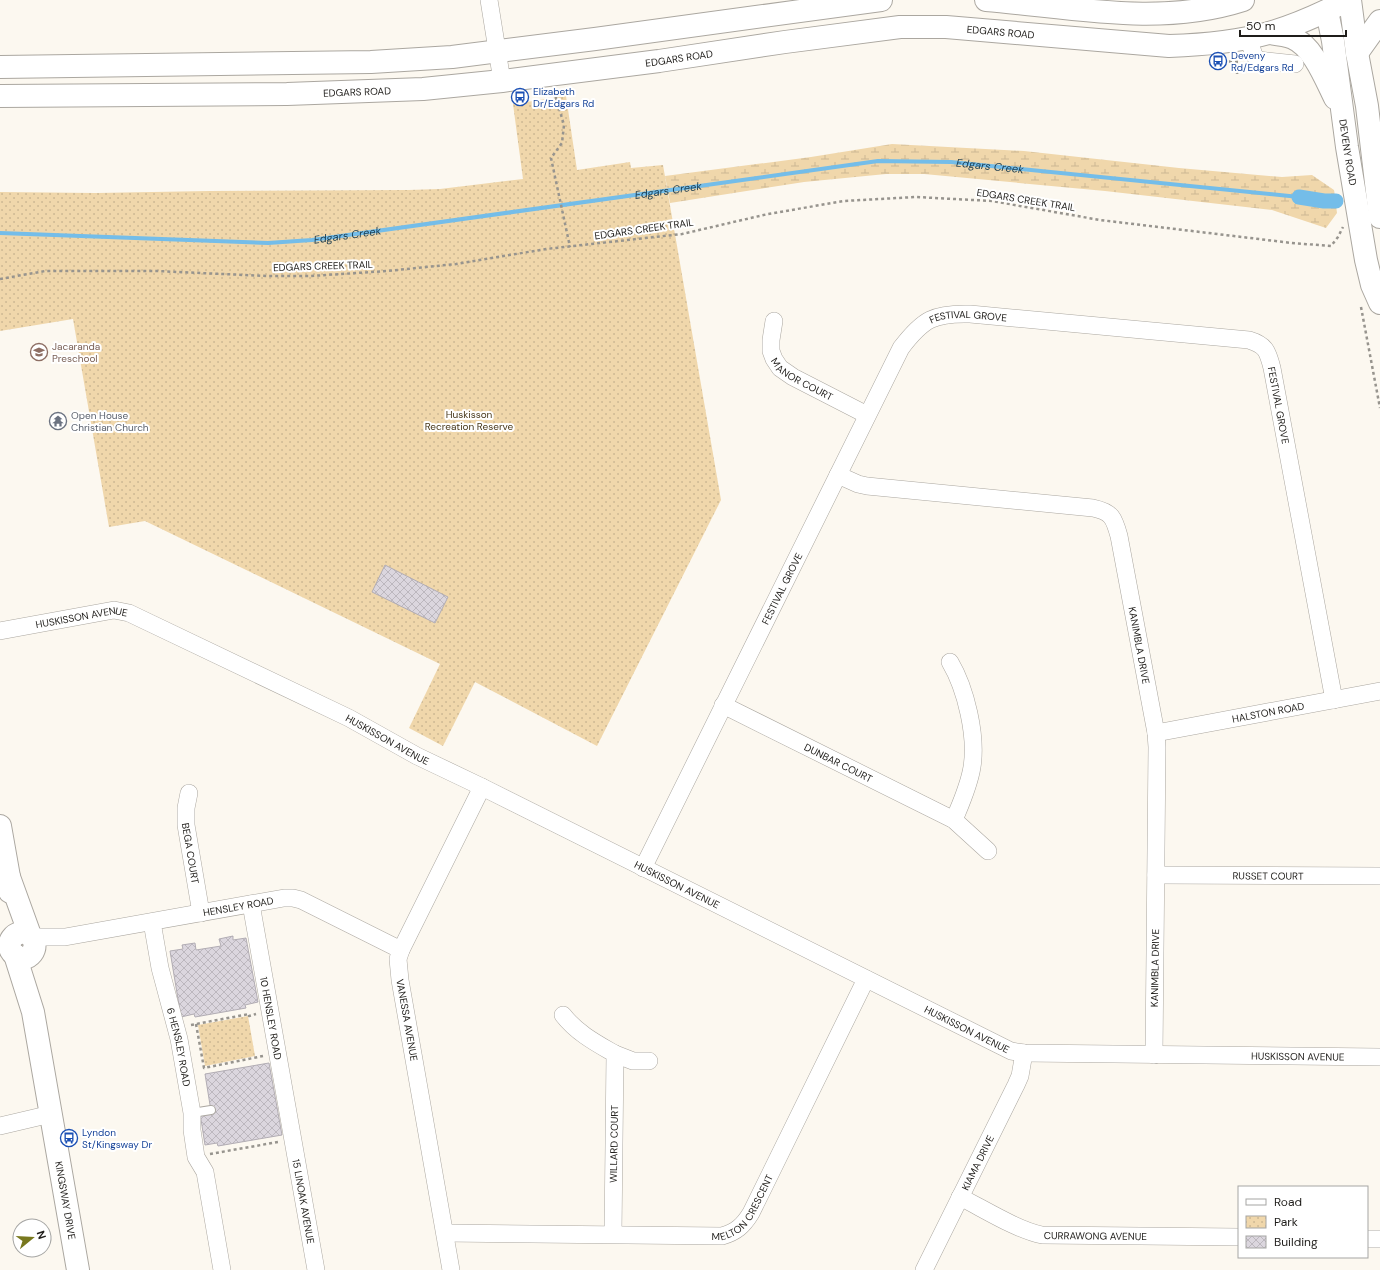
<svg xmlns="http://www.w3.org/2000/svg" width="1380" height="1270" font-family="'DM Sans',sans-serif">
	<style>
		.wetland { fill: url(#wetland-marsh) }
		.park { fill: url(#park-dots) }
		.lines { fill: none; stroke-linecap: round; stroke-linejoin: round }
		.stream { stroke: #74bde9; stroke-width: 4 }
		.canal { stroke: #74bde9; stroke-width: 15 }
		.building { fill: url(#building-cross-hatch); stroke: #b2adb4 }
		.lane-casing { stroke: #aba7a0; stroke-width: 10 }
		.street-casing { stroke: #aba7a0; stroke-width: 18 }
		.secondary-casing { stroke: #aba7a0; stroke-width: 24 }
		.primary-casing { stroke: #aba7a0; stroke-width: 24 }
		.path { stroke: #97948e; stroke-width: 2.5; stroke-dasharray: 3 3; stroke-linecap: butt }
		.lane { stroke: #fff; stroke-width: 8 }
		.street { stroke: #fff; stroke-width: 17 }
		.secondary { stroke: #fff; stroke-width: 22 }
		.primary { stroke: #fff; stroke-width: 22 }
		.labels { text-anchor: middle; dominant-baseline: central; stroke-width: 4; stroke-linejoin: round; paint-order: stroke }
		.street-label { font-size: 10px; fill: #1f1d1a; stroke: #fff }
		.transit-label { font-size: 10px; fill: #164399; stroke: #fff; text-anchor: start }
		.education-label { font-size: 10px; fill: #785e54; stroke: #fff; text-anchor: start }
		.park-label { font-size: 10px; fill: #473719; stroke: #fff }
		.worship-label { font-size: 10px; fill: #5b616d; stroke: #fff; text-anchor: start }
		.water-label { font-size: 11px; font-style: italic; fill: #1a3b4e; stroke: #fff }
	</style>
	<defs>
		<pattern id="wetland-marsh" width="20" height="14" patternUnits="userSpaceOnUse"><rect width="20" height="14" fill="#f0d7ab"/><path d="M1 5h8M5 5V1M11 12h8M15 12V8" fill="none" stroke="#cdb893"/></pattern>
		<pattern id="park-dots" width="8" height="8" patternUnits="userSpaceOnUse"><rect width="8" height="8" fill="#f0d7ab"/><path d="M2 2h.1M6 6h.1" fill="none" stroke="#cdb893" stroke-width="1.8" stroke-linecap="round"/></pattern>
		<pattern id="building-cross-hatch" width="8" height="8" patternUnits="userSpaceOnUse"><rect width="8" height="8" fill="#dbd6de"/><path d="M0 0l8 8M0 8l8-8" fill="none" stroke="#bcb7be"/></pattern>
	</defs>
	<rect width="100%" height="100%" fill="#fcf8f0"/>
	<path class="wetland" d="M892,144L1024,151L1179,168L1282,177L1312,175L1334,190L1337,213L1326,228L1272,210L1105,191L924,174H886L804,182L670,203L665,176L811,157Z"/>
	<g class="park">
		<path d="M566,96L577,170L630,162L631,168L663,165L721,500L597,746L475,682L443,746L409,728L440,664L145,521L109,527L73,319L0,331V192L96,193L209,191L408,190L440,189L523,179L513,104Z"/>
		<path d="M248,1016L255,1056L205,1066L198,1025Z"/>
	</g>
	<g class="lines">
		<path class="stream" id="s1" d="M0,233L268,243L312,240L878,161L951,162L1299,197"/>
		<path class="canal" d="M1299,197L1324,201H1336"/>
	</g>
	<g class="building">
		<path d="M385,565L448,597L435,623L372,592Z"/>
		<path d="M233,936V940L246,938L258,1002L245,1005L246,1008L195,1017L194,1014L181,1017L170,951L183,949L182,945L195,943L196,950L221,946L219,939Z"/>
		<path d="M269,1063L282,1135L218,1146L217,1143L205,1145L200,1113L211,1111L205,1074Z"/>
	</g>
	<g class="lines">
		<g class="lane-casing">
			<path id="lane" d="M192,1113L211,1110"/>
		</g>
		<g class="street-casing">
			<g id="street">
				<path d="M489,0L502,81"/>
				<path d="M1248,38L1254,55L1258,60L1295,64"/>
				<path id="s2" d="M774,321L771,340V351L774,359L780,368L793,377L867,415"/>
				<path id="s3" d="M838,475L858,484L867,486L1093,508C1112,512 1114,518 1119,536L1156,733L1157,747L1154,1055"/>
				<path id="s4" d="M0,631L114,610L129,613L349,718L417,756L482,787L1011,1051L1024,1053L1380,1057"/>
				<path d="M950,662C966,689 977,736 972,767C969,786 961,803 954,820"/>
				<path id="s5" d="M723,705L954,820L988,851"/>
				<path id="s6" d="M1156,733L1380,691"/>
				<path id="s7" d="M189,793L186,808V825L201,913"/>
				<path id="s8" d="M643,868L901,348C923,319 934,313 970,314L1249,340C1266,345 1268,352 1272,368L1334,700"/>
				<path id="s9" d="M1156,875L1380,876"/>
				<path id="s10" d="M251,904L316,1270"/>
				<path id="s11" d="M152,922L160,968L179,1039L192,1113V1130L196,1157L205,1172L222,1270"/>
				<path id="s12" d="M32,937H65L284,898H293L301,900L401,950"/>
				<path d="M563,1015C577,1033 596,1043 615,1054L613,1234"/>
				<path d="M615,1054L633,1061H649"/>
				<path d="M0,1126L51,1114"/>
				<path id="s13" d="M960,1197C984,1209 1017,1230 1042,1235L1239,1237"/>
				<path id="s14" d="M445,1233L722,1236C736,1232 743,1226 751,1213L866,979"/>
				<path d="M1367,1239H1380"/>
				<path d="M451,1270L400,980L398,959L401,950L482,787"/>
				<path id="s15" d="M924,1270L1016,1085L1020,1076L1024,1053"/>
			</g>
		</g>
		<g class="secondary-casing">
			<g id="secondary">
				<path d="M1350,0L1357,53L1367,106L1380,217"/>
				<path id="s16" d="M1327,11L1333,41L1347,147L1366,260L1372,285L1380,303"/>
				<path d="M1269,33C1277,34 1286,35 1293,38C1313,46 1326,80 1335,98"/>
				<path d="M1357,53L1380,21"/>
				<path d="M0,826L9,877L10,892"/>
				<path d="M9,877L30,935C42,947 28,965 15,955C2,946 15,926 30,935"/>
				<path id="s17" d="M15,955L33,1012L78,1270"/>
			</g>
		</g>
		<g class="primary-casing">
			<g id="primary">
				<path d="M986,0C1071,7 1159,27 1243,0"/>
				<path d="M0,67L371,62L452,57L595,39L881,0"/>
				<path id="s18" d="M0,96L287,94L423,89L502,81L659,61L785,42L900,27H946L1169,46C1202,45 1237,42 1269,33C1297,25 1323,13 1348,0"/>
			</g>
		</g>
		<g class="path">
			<path d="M1223,61L1238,62L1237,74"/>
			<path d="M554,91L564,125L562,143L551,158L570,247"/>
			<path d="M0,279L45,271H156L267,276H311L387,271L456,264L546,249L682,234L768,214L844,201L916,197L992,201L1100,220L1292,243L1331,246L1338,237L1343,227"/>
			<path d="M1361,307L1380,408"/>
			<path d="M196,1024L204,1068L263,1056"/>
			<path d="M191,1025L249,1014V1016L256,1014"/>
			<path d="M210,1154L278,1142"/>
		</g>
		<use href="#lane" class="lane"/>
		<use href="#street" class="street"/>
		<use href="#secondary" class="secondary"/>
		<use href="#primary" class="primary"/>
	</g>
	<defs>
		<g id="bus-ring" transform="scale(0.9)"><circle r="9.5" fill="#fff" stroke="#1a4fb4" stroke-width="1.5"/><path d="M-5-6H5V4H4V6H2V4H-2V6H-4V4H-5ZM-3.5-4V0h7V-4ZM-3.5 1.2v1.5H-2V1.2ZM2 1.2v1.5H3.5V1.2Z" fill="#1a4fb4"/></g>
		<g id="school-ring" transform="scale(0.9)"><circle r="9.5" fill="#fff" stroke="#8d6e63" stroke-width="1.5"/><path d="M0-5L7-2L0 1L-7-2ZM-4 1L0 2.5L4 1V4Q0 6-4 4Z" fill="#8d6e63"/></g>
		<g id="temple-ring" transform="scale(0.9)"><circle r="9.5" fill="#fff" stroke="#6b7280" stroke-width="1.5"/><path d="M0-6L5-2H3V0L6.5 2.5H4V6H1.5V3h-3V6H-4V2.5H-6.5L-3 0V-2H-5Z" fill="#6b7280"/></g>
	</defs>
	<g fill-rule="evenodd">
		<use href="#bus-ring" x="1218" y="61"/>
		<use href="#bus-ring" x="520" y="97"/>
		<use href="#school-ring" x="39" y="352"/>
		<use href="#temple-ring" x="58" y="421"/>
		<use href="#bus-ring" x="69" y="1138"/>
	</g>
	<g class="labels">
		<g class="street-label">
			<text stroke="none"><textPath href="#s18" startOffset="1005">EDGARS ROAD</textPath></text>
			<text stroke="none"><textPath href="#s18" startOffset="681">EDGARS ROAD</textPath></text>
			<text stroke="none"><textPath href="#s18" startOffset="357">EDGARS ROAD</textPath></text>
			<text stroke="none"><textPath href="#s16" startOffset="143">DEVENY ROAD</textPath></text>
			<text transform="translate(1026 200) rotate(9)">EDGARS CREEK TRAIL</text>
			<text transform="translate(644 229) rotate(-8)">EDGARS CREEK TRAIL</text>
			<text transform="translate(323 266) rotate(-2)">EDGARS CREEK TRAIL</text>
			<text stroke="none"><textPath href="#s8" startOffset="660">FESTIVAL GROVE</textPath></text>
			<text stroke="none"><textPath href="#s2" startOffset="74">MANOR COURT</textPath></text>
			<text stroke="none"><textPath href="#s8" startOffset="1019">FESTIVAL GROVE</textPath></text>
			<text stroke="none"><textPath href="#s8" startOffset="312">FESTIVAL GROVE</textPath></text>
			<text stroke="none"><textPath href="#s4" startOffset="83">HUSKISSON AVENUE</textPath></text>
			<text stroke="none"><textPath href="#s3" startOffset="411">KANIMBLA DRIVE</textPath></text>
			<text stroke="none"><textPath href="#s6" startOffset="114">HALSTON ROAD</textPath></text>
			<text stroke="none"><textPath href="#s4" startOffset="419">HUSKISSON AVENUE</textPath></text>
			<text stroke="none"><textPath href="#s5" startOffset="129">DUNBAR COURT</textPath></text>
			<text stroke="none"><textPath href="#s7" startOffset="61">BEGA COURT</textPath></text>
			<text stroke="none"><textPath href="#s9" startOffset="112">RUSSET COURT</textPath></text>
			<text stroke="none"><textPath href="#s4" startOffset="743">HUSKISSON AVENUE</textPath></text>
			<text stroke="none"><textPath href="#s12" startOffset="209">HENSLEY ROAD</textPath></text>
			<text transform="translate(1155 968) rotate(-89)">KANIMBLA DRIVE</text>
			<text stroke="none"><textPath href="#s10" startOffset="116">10 HENSLEY ROAD</textPath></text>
			<text transform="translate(407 1020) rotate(80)">VANESSA AVENUE</text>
			<text stroke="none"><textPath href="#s4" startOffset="1067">HUSKISSON AVENUE</textPath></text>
			<text stroke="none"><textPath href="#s11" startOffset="128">6 HENSLEY ROAD</textPath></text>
			<text stroke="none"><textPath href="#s4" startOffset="1403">HUSKISSON AVENUE</textPath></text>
			<text transform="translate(614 1144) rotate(-89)">WILLARD COURT</text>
			<text stroke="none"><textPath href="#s15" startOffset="120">KIAMA DRIVE</textPath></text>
			<text stroke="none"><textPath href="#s17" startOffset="251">KINGSWAY DRIVE</textPath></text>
			<text stroke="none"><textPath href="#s10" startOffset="302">15 LINOAK AVENUE</textPath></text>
			<text stroke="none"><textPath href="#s14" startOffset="312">MELTON CRESCENT</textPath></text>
			<text stroke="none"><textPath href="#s13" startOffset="144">CURRAWONG AVENUE</textPath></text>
		</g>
		<g class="transit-label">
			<text x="1231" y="55">Deveny<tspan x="1231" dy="12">Rd/Edgars Rd</tspan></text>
			<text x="533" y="91">Elizabeth<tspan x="533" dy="12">Dr/Edgars Rd</tspan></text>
			<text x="82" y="1132">Lyndon<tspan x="82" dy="12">St/Kingsway Dr</tspan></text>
		</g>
		<g class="education-label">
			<text x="52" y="346">Jacaranda<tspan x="52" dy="12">Preschool</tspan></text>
		</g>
		<g class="park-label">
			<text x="469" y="414">Huskisson<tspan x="469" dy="12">Recreation Reserve</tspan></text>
		</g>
		<g class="worship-label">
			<text x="71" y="415">Open House<tspan x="71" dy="12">Christian Church</tspan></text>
		</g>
		<g class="water-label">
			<text stroke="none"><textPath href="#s1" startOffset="996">Edgars Creek</textPath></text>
			<text stroke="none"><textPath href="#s1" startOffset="672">Edgars Creek</textPath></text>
			<text stroke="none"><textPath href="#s1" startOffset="348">Edgars Creek</textPath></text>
		</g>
	</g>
	<rect x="1238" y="1186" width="130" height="72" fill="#ffffff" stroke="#a5a5a3"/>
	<rect x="1246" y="1199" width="20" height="6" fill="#ffffff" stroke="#a5a5a3"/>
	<text x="1274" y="1206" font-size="12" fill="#1f1d1a">Road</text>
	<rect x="1246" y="1216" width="20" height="12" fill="url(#park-dots)" stroke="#a5a5a3"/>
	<text x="1274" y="1226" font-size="12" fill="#1f1d1a">Park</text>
	<rect x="1246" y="1236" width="20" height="12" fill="url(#building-cross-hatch)" stroke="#a5a5a3"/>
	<text x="1274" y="1246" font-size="12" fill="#1f1d1a">Building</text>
	<g transform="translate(32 1238) rotate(72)"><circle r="19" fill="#ffffff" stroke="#a5a5a3"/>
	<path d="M0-3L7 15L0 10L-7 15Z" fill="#78781e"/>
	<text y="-6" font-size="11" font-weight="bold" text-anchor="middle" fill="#1f1d1a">N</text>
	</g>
	<path d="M1240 30v6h106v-6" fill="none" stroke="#1f1d1a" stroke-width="2"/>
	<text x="1246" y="30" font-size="12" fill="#1f1d1a" stroke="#ffffff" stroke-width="3" paint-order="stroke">50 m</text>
</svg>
